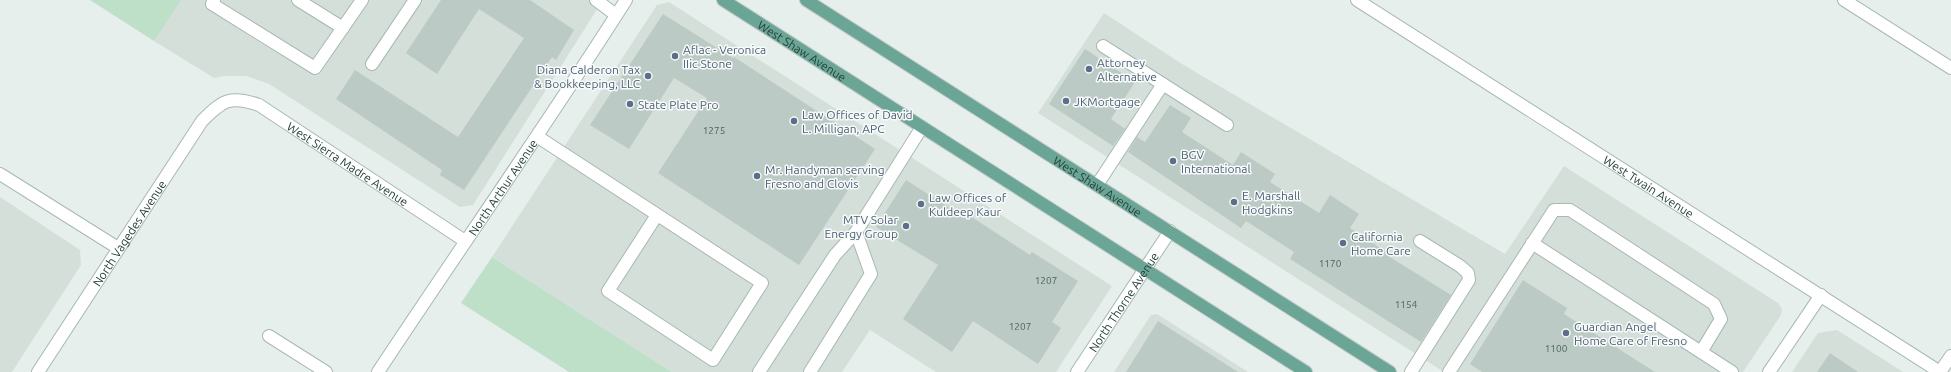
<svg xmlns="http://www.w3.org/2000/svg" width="1951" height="372" font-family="Ubuntu,sans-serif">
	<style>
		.built { fill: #d4dfda }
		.green { fill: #bfe0c8 }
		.building { fill: #bbcac4 }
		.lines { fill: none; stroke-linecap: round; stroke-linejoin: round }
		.minor-casing { stroke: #a8b8b2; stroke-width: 14 }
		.major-casing { stroke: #c2cac8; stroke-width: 14 }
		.minor { stroke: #fff; stroke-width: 12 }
		.major { stroke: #6aa596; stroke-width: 12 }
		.service-dot { fill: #5c6f8a; stroke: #f7fbf9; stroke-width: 1.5 }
		.labels { text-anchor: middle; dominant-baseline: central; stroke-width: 3; stroke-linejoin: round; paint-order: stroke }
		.number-label { font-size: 10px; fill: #4a645c }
		.service-label { font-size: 12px; fill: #4e5e75; stroke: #f7fbf9; text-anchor: start }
		.street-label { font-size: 12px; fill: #24423a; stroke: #f7fbf9 }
	</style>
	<rect width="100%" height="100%" fill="#e6efeb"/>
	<g class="built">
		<path d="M177,0H603L473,205L460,207L269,84L246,76H224L214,78L154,41Z"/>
		<path d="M669,2L1112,286L1056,372H936L870,330L842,372H672L492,257L657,5Z"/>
		<path d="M1104,13L1182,64L1505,254L1564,166L1778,303L1782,309L1781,315L1743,372H1444L1038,113Z"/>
		<path d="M0,197L80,250L81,265L12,372H0Z"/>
		<path d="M1157,314L1248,372H1114L1151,315Z"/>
		<path d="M1837,330L1903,372H1792L1818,333Z"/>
	</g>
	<g class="green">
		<path d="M90,0H181L154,41Z"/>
		<path d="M492,257L672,372H569L461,303Z"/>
	</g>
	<g class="building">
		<path d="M441,0H530L574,30L556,60L552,57L464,190L440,175L442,170L336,99L355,70L458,137L524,38L479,9L437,74L406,53Z"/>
		<path d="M663,14L733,58L734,57L875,149L799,265L658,173L707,98L674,78L629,149L590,125Z"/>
		<path d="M1085,49L1135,82L1111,119L1125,129L1113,146L1049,104Z"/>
		<path d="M1170,105L1191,118L1182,132L1233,165L1241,152L1275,174L1270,182L1319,213L1330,195L1359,214L1350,228L1386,252L1385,254L1451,295L1421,342L1290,259L1294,252L1246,221L1241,228L1128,152L1137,137L1145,142Z"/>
		<path d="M906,180L967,219L970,216L1030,255L1032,252L1078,281L1052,322L1061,328L1038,364L973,321L952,352L903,319L938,265L876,227Z"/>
		<path d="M1523,280L1567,308L1564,314L1655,372H1482L1470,364Z"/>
		<path d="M1158,321L1238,372H1126Z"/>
		<path d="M1830,353L1858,372H1817Z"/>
	</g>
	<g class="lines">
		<g class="minor-casing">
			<g id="minor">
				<path d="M214,0L212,4L315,68L362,0"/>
				<path d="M298,0L343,28"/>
				<path d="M596,0L616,15"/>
				<path id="s1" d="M1357,0L1940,372"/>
				<path d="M1844,0L1951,68"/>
				<path d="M1103,46L1227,125"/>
				<path d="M372,64L415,0"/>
				<path d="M538,137L762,283L713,360L608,291L657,215"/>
				<path d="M0,174L118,248"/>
				<path d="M1097,185L1163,84"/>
				<path d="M1532,243L1701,352"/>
				<path d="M269,336L326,372"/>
				<path id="s2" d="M38,372L202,121C223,100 230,95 259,105L465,241"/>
				<path id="s3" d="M378,372C460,248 546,126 626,0"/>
				<path d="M759,372L835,255L856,232L922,127"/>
				<path d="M810,372L871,274L856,232"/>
				<path id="s4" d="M1077,372L1170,231"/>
				<path d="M1411,372L1469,280L1468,273L1460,266L1420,241"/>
				<path d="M1449,372L1554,210H1570L1714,304L1721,319L1701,352L1732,372"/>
				<path d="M1769,372L1821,295"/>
				<path d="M1940,372L1951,356"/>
			</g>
		</g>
		<g class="major-casing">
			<g id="major">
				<path id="s5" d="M723,0L1306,372"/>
				<path id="s6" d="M806,0L1390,372"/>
			</g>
		</g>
		<use href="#minor" class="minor"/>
		<use href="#major" class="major"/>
	</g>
	<g class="service-dot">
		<circle cx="675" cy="56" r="4"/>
		<circle cx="1089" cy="69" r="4"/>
		<circle cx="648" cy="76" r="4"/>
		<circle cx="1066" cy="101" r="4"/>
		<circle cx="630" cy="104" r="4"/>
		<circle cx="794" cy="121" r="4"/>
		<circle cx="1173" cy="161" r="4"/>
		<circle cx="757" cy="176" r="4"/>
		<circle cx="1234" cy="202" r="4"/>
		<circle cx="921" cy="204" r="4"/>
		<circle cx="906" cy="226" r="4"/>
		<circle cx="1343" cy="243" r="4"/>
		<circle cx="1566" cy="333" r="4"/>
	</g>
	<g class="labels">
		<g class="number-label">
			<text x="714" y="130">1275</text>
			<text x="1330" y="263">1170</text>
			<text x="1046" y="280">1207</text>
			<text x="1406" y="304">1154</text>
			<text x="1020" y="326">1207</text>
			<text x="1556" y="348">1100</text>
		</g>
		<g class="service-label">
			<text x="683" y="49">Aflac - Veronica<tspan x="683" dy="14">IIic Stone</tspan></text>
			<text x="1097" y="62">Attorney<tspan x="1097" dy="14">Alternative</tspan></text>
			<text x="640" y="69" text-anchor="end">Diana Calderon Tax<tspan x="640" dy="14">&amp; Bookkeeping, LLC</tspan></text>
			<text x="1074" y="101">JKMortgage</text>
			<text x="638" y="104">State Plate Pro</text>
			<text x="802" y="114">Law Offices of David<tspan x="802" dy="14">L. Milligan, APC</tspan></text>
			<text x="1181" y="154">BGV<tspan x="1181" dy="14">International</tspan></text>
			<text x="765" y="169">Mr. Handyman serving<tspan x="765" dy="14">Fresno and Clovis</tspan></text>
			<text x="1242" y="195">E. Marshall<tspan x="1242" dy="14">Hodgkins</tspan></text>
			<text x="929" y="197">Law Offices of<tspan x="929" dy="14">Kuldeep Kaur</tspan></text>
			<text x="898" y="219" text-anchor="end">MTV Solar<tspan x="898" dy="14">Energy Group</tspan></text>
			<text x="1351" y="236">California<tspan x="1351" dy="14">Home Care</tspan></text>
			<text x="1574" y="326">Guardian Angel<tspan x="1574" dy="14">Home Care of Fresno</tspan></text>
		</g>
		<g class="street-label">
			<text stroke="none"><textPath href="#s5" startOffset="94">West Shaw Avenue</textPath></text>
			<text stroke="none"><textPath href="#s2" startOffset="471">West Sierra Madre Avenue</textPath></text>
			<text stroke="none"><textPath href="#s6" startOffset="346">West Shaw Avenue</textPath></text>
			<text stroke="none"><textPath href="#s1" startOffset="346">West Twain Avenue</textPath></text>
			<text stroke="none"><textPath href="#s3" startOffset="223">North Arthur Avenue</textPath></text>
			<text stroke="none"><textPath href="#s2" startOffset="166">North Vagedes Avenue</textPath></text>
			<text stroke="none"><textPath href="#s4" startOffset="84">North Thorne Avenue</textPath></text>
		</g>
	</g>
</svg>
